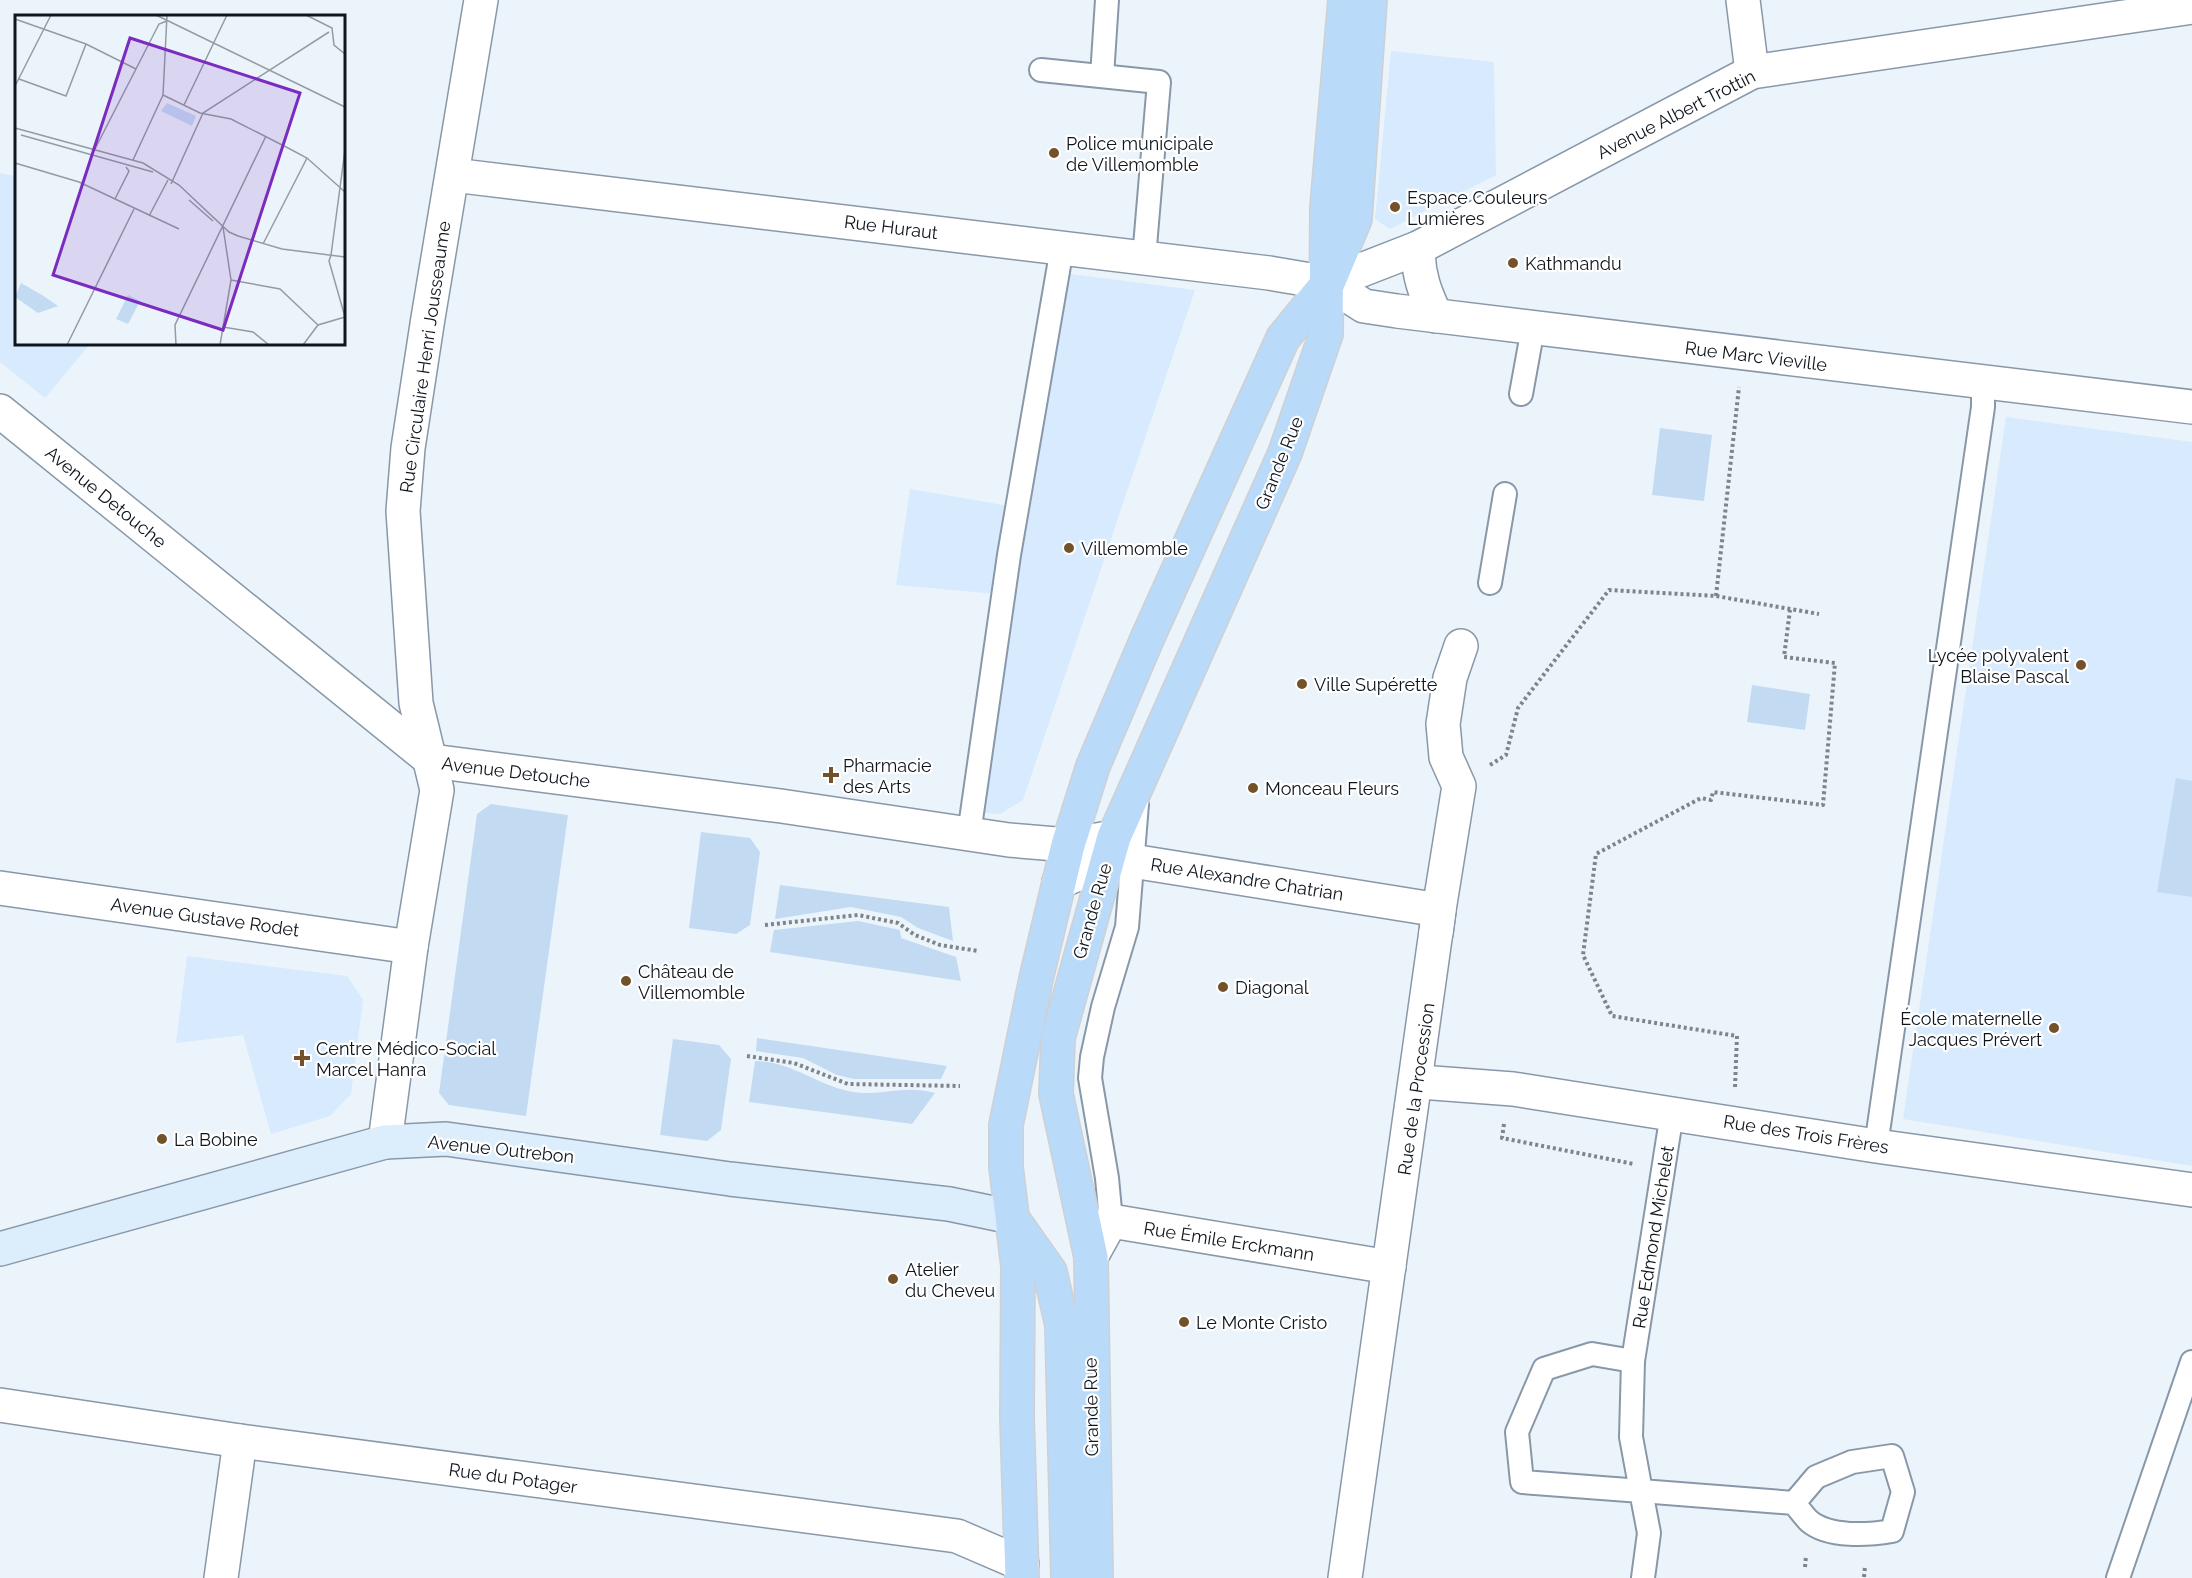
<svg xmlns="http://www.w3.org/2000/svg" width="2192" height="1578" font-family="Raleway,sans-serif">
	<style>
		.built { fill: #d7eafe }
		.green { fill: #c2dbf3 }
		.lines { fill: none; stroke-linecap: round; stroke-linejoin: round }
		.lane-casing { stroke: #8898a9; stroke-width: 26 }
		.street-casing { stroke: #8898a9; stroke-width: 36 }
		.secondary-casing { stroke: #8898a9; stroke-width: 36 }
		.primary-casing { stroke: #cfd0d2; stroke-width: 36 }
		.path { stroke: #7d848b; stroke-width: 4; stroke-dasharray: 3 3; stroke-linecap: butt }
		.lane { stroke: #fff; stroke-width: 22 }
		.street { stroke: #fff; stroke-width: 33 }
		.secondary { stroke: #dcedfc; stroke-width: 33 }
		.primary { stroke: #badaf9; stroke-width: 33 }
		.poi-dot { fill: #735129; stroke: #fff; stroke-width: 2 }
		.labels { text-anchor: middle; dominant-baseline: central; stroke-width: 4.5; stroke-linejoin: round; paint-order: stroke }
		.street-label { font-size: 18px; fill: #0f151c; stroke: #fff }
		.poi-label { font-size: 18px; fill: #0f151c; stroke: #fff; text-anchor: start }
		.inset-road { fill: none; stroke: #949ba2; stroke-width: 1.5 }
		.view { fill: #7b2cbf; fill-opacity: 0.15; stroke: #7b2cbf; stroke-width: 3 }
		.inset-edge { fill: none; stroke: #0f151c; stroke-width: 3 }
	</style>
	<rect width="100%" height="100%" fill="#ecf4fb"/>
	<g class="built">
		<path d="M1391,51L1494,62L1496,175L1390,229L1375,219Z"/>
		<path d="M0,173L16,176V344H90L45,398L0,362Z"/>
		<path d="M1048,271L1195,290L1023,800L1000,814L963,811L998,594L896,585L910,489L1009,506Z"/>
		<path d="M2006,417L2192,442V1166L1903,1119Z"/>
		<path d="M187,956L347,976L363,1000L351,1094L330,1116L271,1134L243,1035L176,1043Z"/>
	</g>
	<g class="green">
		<path d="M1660,428L1712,435L1704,501L1652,495Z"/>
		<path d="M1752,685L1810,694L1805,730L1747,722Z"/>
		<path d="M2176,778L2192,781V897L2157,892Z"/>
		<path d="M491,804L568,815L526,1116L449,1105L439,1093L477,814Z"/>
		<path d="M701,832L750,838L760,852L750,925L736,934L689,928Z"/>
		<path d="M780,885L949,907L953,941L918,928L901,917L851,907L775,919Z"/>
		<path d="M858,921L900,930L901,938L956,957L961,981L770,952L774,930Z"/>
		<path d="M757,1038L947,1066L941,1079H854L837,1075L803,1058L756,1051Z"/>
		<path d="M673,1039L719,1045L731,1059L721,1130L707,1141L660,1135Z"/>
		<path d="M755,1061C790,1061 816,1084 848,1091C878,1098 903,1084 935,1093L912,1124L749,1102Z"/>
	</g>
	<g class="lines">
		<g class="lane-casing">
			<g id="lane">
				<path d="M1041,70L1159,82L1144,258"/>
				<path d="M1102,76L1107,0"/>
				<path d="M1521,394L1533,328"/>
				<path d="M1490,583L1505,494"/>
				<path d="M969,834L1009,555L1062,248"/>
				<path d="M1876,1146L1983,407V384"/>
				<path d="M1111,1221L1107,1178L1090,1078L1092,1057L1103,1007L1127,927L1137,804"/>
				<path d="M1633,1361L1631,1437L1641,1491L1794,1503C1799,1509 1804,1516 1809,1521C1829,1538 1869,1535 1892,1531L1903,1492L1892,1456L1852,1462L1816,1477L1794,1503"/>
				<path d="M1643,1578L1649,1533L1641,1491L1522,1482L1517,1432L1544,1369L1592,1354L1633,1361L1672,1113"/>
				<path d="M2118,1578L2192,1362"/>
			</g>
		</g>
		<g class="street-casing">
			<g id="street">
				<path d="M1743,0L1752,72"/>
				<path d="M453,175L1269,273L1328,283L1364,306L1397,311L2192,407"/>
				<path d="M1418,248C1418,275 1425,293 1436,316"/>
				<path d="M1328,283L1418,248L1752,72L2192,7"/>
				<path d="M0,411L432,761L781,806L1009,840L1068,845L1114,837"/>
				<path d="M1059,882L1106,862L1132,861L1439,910L1436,933"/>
				<path d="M0,888L411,947"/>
				<path d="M1420,1082L1513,1089L1876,1146L2192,1190"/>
				<path d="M385,1142L411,947L437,790L416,703L403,511L408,448L428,318L481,0"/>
				<path d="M1091,1257L1111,1221L1389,1267"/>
				<path d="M0,1405L240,1441L957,1536L1022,1564"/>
				<path d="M221,1578L240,1441"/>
				<path d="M1345,1578L1439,910L1459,786L1446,757L1443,724L1450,678L1461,646"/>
			</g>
		</g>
		<g class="secondary-casing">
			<path id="secondary" d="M0,1249L385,1142L446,1139L730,1179L949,1204L1012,1217"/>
		</g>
		<g class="primary-casing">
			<g id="primary">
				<path d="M1014,1221L1050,1272L1062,1325L1068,1578"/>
				<path d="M1022,1578L1017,1418L1018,1266L1006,1167V1125L1036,979L1068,845L1093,766L1147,639L1283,338L1328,283L1355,219L1370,0"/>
				<path d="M1096,1578L1091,1257L1056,1094L1058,1038L1114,837L1285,453L1326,334L1327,207L1345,0"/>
			</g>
		</g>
		<g class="path">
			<path d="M1716,596L1739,387"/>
			<path d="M1490,765L1506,755L1518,708L1609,590L1716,596L1819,614"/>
			<path d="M765,925L858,915L898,923L915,935L940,945L978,951"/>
			<path d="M747,1056L794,1063L848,1084L960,1086"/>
			<path d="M1735,1087L1737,1036L1612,1016L1583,955L1596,854L1701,798L1711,800L1713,792L1823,805L1835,663L1784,657L1790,610"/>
			<path d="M1504,1124L1502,1138L1634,1164"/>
			<path d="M1805,1567L1806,1556"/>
			<path d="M1864,1577L1865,1566"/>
		</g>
		<use href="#lane" class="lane"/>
		<use href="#street" class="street"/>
		<use href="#secondary" class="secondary"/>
		<use href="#primary" class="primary"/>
	</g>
	<g class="poi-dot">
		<circle cx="1054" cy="153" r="6"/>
		<circle cx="1395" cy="207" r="6"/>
		<circle cx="1513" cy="263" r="6"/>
		<circle cx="1069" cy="548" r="6"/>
		<circle cx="2081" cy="665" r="6"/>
		<circle cx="1302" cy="684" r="6"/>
		<path d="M828 766h6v6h6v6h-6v6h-6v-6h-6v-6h6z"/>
		<circle cx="1253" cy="788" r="6"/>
		<circle cx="626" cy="981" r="6"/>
		<circle cx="1223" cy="987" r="6"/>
		<circle cx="2054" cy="1028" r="6"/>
		<path d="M299 1049h6v6h6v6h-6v6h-6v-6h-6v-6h6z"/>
		<circle cx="162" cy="1139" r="6"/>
		<circle cx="893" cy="1279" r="6"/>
		<circle cx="1184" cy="1322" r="6"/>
	</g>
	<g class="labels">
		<g class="street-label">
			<text transform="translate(1676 114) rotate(-27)">Avenue Albert Trottin</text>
			<text transform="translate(891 227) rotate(7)">Rue Huraut</text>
			<text transform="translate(1756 356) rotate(7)">Rue Marc Vieville</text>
			<text transform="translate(425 357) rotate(-82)">Rue Circulaire Henri Jousseaume</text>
			<text transform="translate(1279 463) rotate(-68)">Grande Rue</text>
			<text transform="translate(106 497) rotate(39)">Avenue Detouche</text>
			<text transform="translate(516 772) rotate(7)">Avenue Detouche</text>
			<text transform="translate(1247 879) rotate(9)">Rue Alexandre Chatrian</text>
			<text transform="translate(1092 911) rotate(-74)">Grande Rue</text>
			<text transform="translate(205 917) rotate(8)">Avenue Gustave Rodet</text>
			<text transform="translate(1416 1089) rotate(-82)">Rue de la Procession</text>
			<text transform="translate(1806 1134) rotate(9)">Rue des Trois Frères</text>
			<text transform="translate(501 1149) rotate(6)">Avenue Outrebon</text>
			<text transform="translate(1653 1237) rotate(-81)">Rue Edmond Michelet</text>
			<text transform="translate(1229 1241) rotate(9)">Rue Émile Erckmann</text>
			<text transform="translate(1091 1407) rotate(-91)">Grande Rue</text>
			<text transform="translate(513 1478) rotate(8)">Rue du Potager</text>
		</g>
		<g class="poi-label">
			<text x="1066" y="143">Police municipale<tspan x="1066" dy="21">de Villemomble</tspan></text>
			<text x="1407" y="197">Espace Couleurs<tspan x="1407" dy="21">Lumières</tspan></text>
			<text x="1525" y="263">Kathmandu</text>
			<text x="1081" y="548">Villemomble</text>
			<text x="2069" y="655" text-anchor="end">Lycée polyvalent<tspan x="2069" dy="21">Blaise Pascal</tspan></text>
			<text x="1314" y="684">Ville Supérette</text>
			<text x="843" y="765">Pharmacie<tspan x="843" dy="21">des Arts</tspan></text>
			<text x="1265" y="788">Monceau Fleurs</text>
			<text x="638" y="971">Château de<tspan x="638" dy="21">Villemomble</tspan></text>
			<text x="1235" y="987">Diagonal</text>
			<text x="2042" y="1018" text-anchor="end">École maternelle<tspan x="2042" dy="21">Jacques Prévert</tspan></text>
			<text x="316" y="1048">Centre Médico-Social<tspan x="316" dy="21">Marcel Hanra</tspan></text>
			<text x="174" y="1139">La Bobine</text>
			<text x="905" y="1269">Atelier<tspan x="905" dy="21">du Cheveu</tspan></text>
			<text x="1196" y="1322">Le Monte Cristo</text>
		</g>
	</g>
	<g transform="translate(15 15)">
		<rect width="330" height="330" fill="#ecf4fb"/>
		<path d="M152,88L181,101L177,111L146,96ZM6,268L27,280L43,291L23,298L0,282ZM113,280L125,286L113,309L101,304Z" fill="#c2dbf3"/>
		<path class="inset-road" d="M141,0L330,92M291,0L317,13L319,30L330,39M0,4L71,29L121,54M4,64L51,81L71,29M0,71L36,0M148,80L185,98L216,104L273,133L292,143L330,177M169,90L212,0M0,113L128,148L164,170L214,217L223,221L267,234L330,242M6,120L138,157M80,134L144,9L152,6M118,145L148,80L152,0M0,148L64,167L164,214M156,169L188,98L314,17M100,184L114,156L111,152M174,185L198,206M134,201L153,165M248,229L292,143M316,240L330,135M316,240L314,246L330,302M216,265L265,274L303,310M208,312L238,317L254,330M52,330L119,194M161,330L160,310L251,121M205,330L216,265L208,212M288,330L303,310L330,302"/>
		<path class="view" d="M115,23L285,78L208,315L38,260Z"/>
		<rect width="330" height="330" class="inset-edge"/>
	</g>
</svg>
